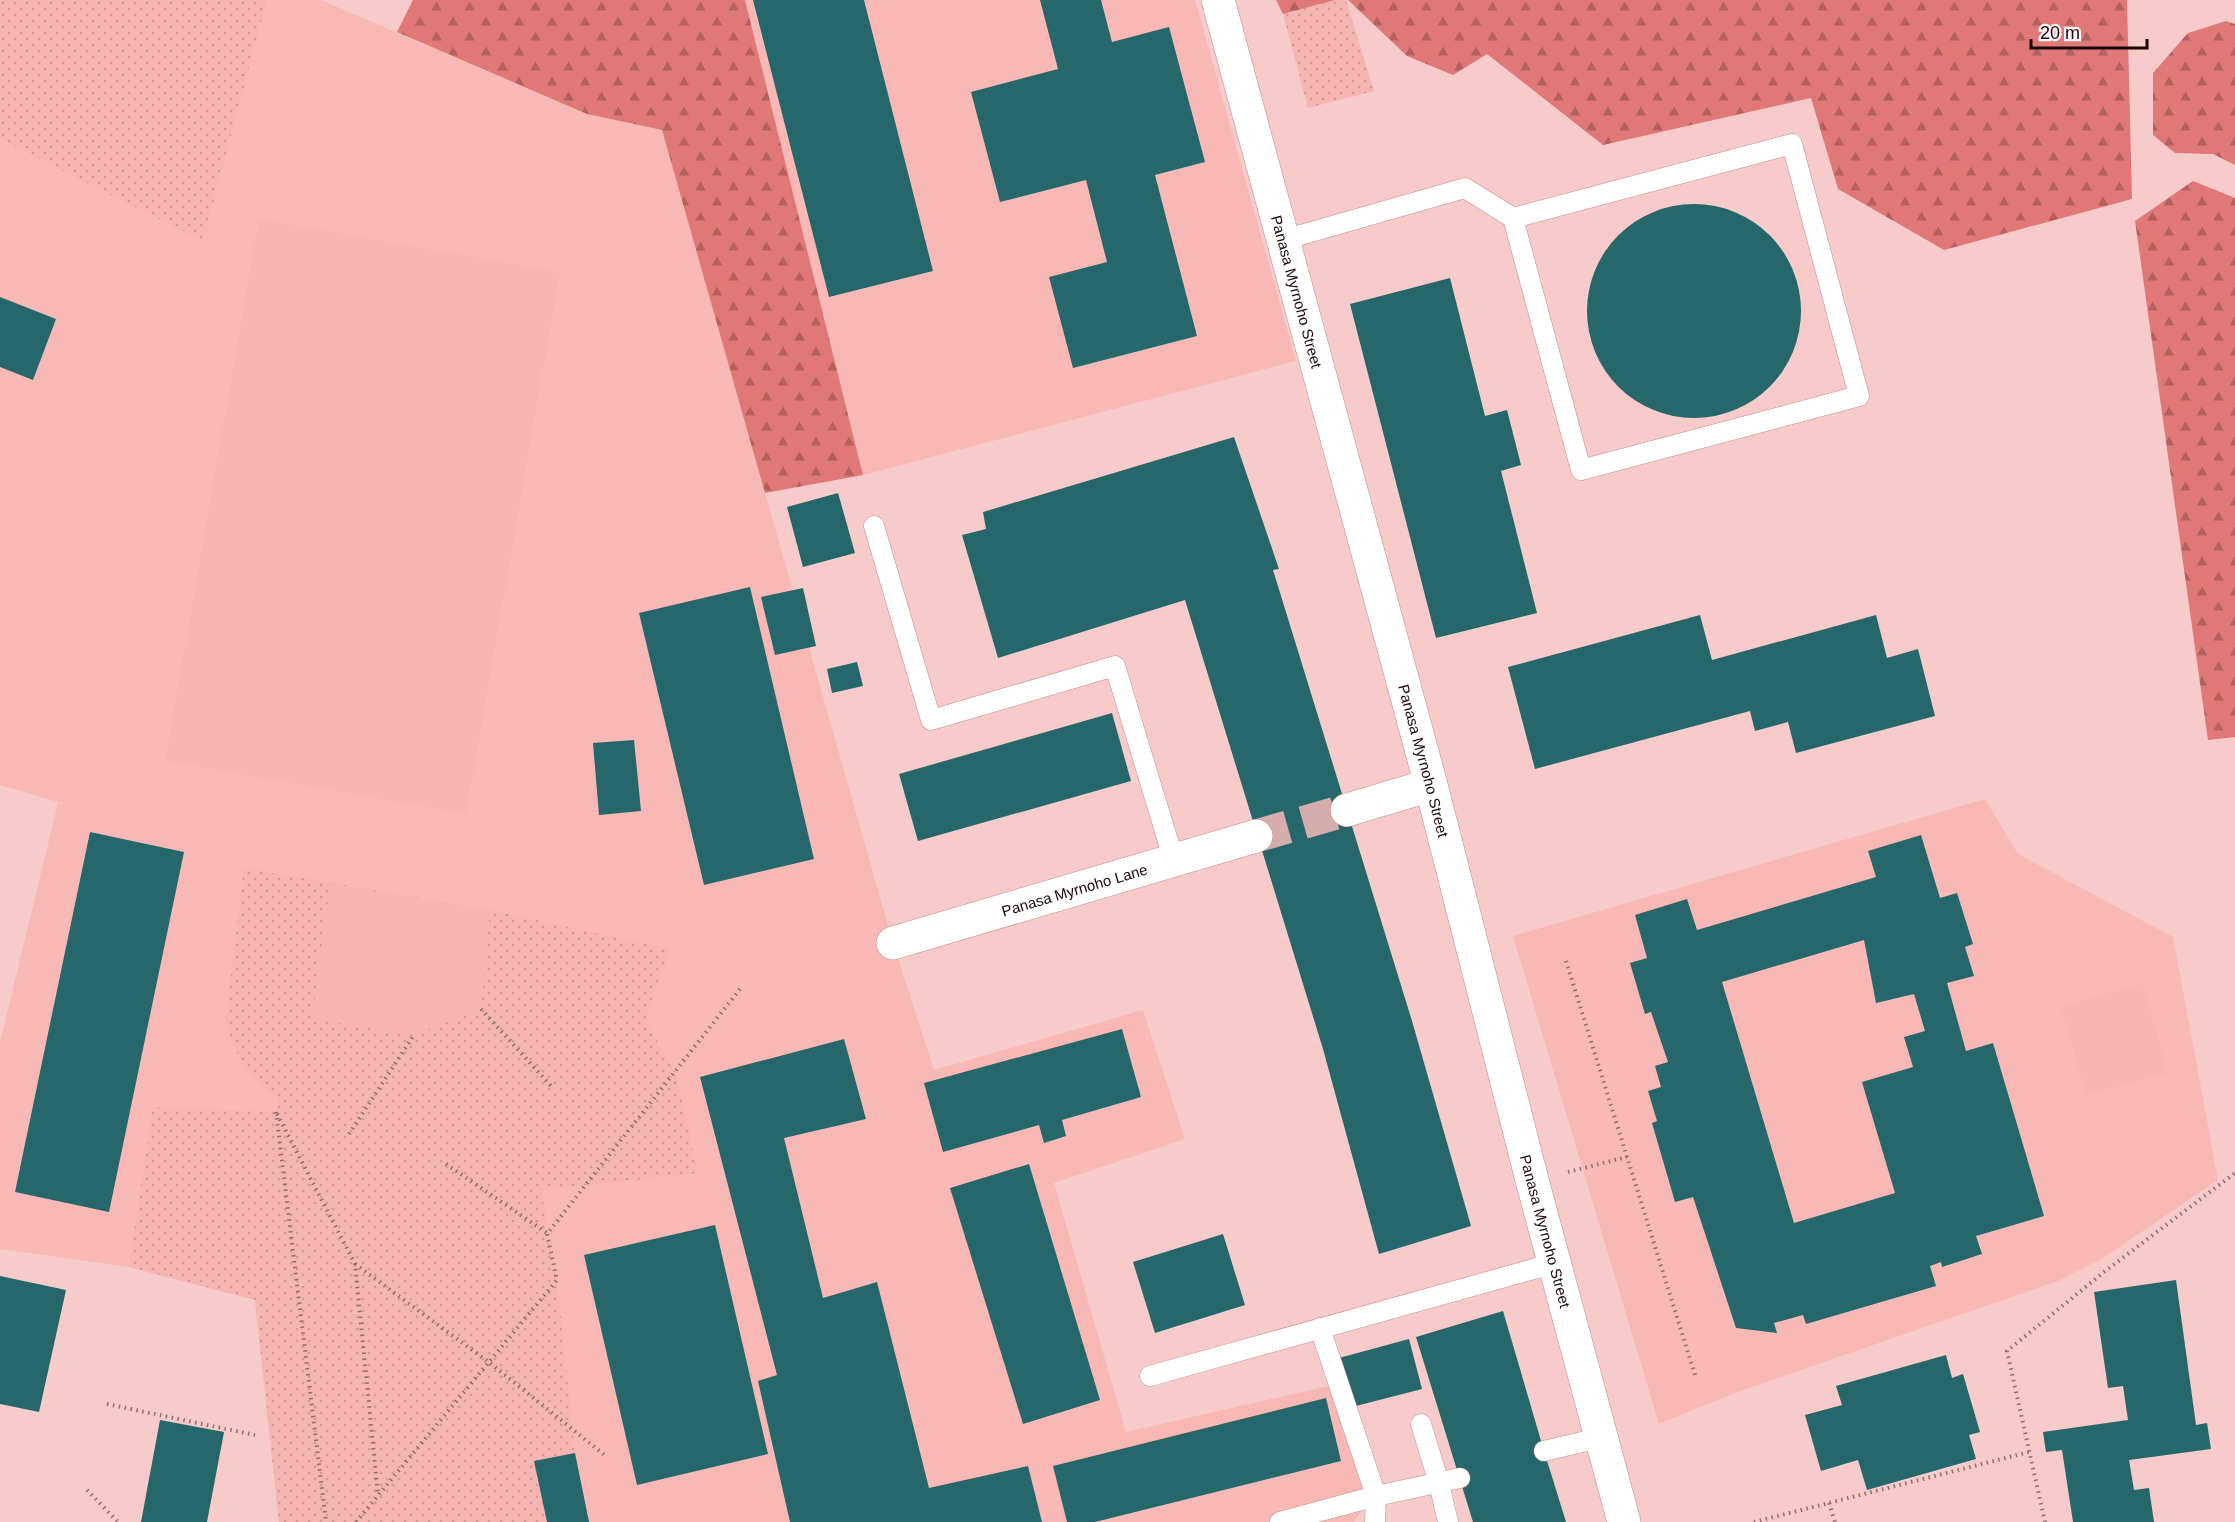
<svg xmlns="http://www.w3.org/2000/svg" width="2235" height="1522" font-family="Helvetica,sans-serif">
	<style>
		.built { fill: #f8b9b6 }
		.grass { fill: url(#grass-dots) }
		.forest { fill: url(#forest-firs) }
		.garden { fill: #f5b5b2 }
		.building { fill: #25676b; fill-rule: evenodd }
		.lines { fill: none; stroke-linecap: round; stroke-linejoin: round }
		.street-tunnel { stroke: #d5adac; stroke-width: 33; stroke-dasharray: 33 16; stroke-linecap: butt }
		.lane-casing { stroke: #cb8986; stroke-width: 21 }
		.street-casing { stroke: #cb8986; stroke-width: 34 }
		.path { stroke: #8f6e6d; stroke-width: 4; stroke-dasharray: 1.5 4.5; stroke-linecap: butt }
		.lane { stroke: #fff; stroke-width: 20 }
		.street { stroke: #fff; stroke-width: 33 }
		.labels { text-anchor: middle; dominant-baseline: central; stroke-width: 6; stroke-linejoin: round; paint-order: stroke }
		.street-label { font-size: 15px; fill: #1c0606; stroke: #fef6f6 }
	</style>
	<defs>
		<pattern id="grass-dots" width="8" height="8" patternUnits="userSpaceOnUse" patternTransform="scale(1.5)"><rect width="8" height="8" fill="#f5b5b2"/><path d="M2 2h.1M6 6h.1" fill="none" stroke="#d19a98" stroke-width="1.8" stroke-linecap="round"/></pattern>
		<pattern id="forest-firs" width="22" height="20" patternUnits="userSpaceOnUse" patternTransform="scale(1.5)"><rect width="22" height="20" fill="#df7876"/><path d="M5 1l3.5 6h-7zM16 11l3.5 6h-7z" fill="#b4605f"/></pattern>
	</defs>
	<rect width="100%" height="100%" fill="#f6cbc9"/>
	<g class="built">
		<path d="M267,0H321L587,114L662,130L893,943L934,1070L1143,1010L1185,1139L1054,1183L1126,1432L1333,1385L1367,1501L1354,1522H279L255,1300L129,1267L0,1249V1042L58,803L75,807L0,785V139L203,240Z"/>
		<path d="M745,0H1195L1296,361L863,475Z"/>
		<path d="M1985,799L2018,854L2173,937L2218,1180L2103,1258L2058,1281L1735,1393L1659,1424L1513,936Z"/>
	</g>
	<g class="grass">
		<path d="M0,0H267L203,241L0,139Z"/>
		<path d="M1335,0H1346L1374,91L1308,108L1283,14Z"/>
		<path d="M244,868L490,910L670,949L645,1020L676,1073L698,1173L542,1190L547,1234L557,1280L575,1453L534,1462L547,1522H279L255,1300L129,1267L153,1107L276,1112L279,1099L245,1071L225,1024Z"/>
	</g>
	<g class="forest">
		<path d="M413,0H745L863,475L765,493L662,130L587,114L397,32Z"/>
		<path d="M1276,0H1335L1283,14Z"/>
		<path d="M1348,0H2127L2132,199L1944,250L1838,189L1811,98L1603,145L1487,54L1453,75L1407,56Z"/>
		<path d="M2226,21L2235,24V165L2213,154L2175,153L2153,135V73L2188,33Z"/>
		<path d="M2193,181L2235,198V737L2208,740L2135,221Z"/>
	</g>
	<g class="garden">
		<path d="M259,219L560,272L466,814L165,761Z"/>
		<path d="M330,884L490,910L481,1009L414,1035L312,1019Z"/>
		<path d="M2143,984L2168,1073L2086,1095L2061,1006Z"/>
	</g>
	<g class="building">
		<path d="M753,0H864L933,271L829,297Z"/>
		<path d="M1040,0H1101L1112,42L1169,27L1205,162L1155,175L1197,336L1073,368L1049,277L1107,262L1086,180L1000,202L971,92L1058,69Z"/>
		<circle cx="1694" cy="311" r="107"/>
		<path d="M1450,278L1485,416L1507,410L1521,465L1501,471L1537,613L1436,638L1350,304Z"/>
		<path d="M0,297L56,319L33,380L0,367Z"/>
		<path d="M1234,437L1279,569L1273,570L1412,1021L1471,1226L1379,1254L1323,1049L1185,600L998,658L962,535L986,529L983,512Z"/>
		<path d="M838,493L855,553L803,567L787,507Z"/>
		<path d="M750,587L814,859L704,885L639,613Z"/>
		<path d="M803,588L816,646L775,655L761,597Z"/>
		<path d="M1700,615L1712,660L1876,615L1887,658L1918,649L1935,716L1796,753L1788,722L1755,731L1750,711L1535,769L1508,667Z"/>
		<path d="M857,662L863,686L832,693L827,669Z"/>
		<path d="M1112,713L1131,781L918,841L899,774Z"/>
		<path d="M634,740L641,811L599,815L593,743Z"/>
		<path d="M90,832L184,852L109,1212L15,1192Z"/>
		<path d="M1921,835L1940,898L1957,893L1973,944L1965,947L1974,976L1947,983L1966,1051L1993,1043L2044,1216L1976,1236L1982,1254L1942,1267L1941,1262L1930,1266L1936,1286L1806,1324L1803,1315L1774,1323L1777,1333L1736,1328L1693,1197L1675,1202L1652,1123L1657,1121L1648,1091L1661,1087L1655,1066L1668,1062L1651,1012L1645,1014L1630,963L1647,958L1635,915L1687,899L1697,930L1876,877L1868,851ZM1864,940L1876,1003L1914,994L1925,1031L1904,1037L1913,1067L1862,1082L1895,1193L1794,1223L1722,982Z"/>
		<path d="M1122,1029L1141,1097L1062,1120L1066,1136L1044,1143L1039,1125L943,1152L924,1083Z"/>
		<path d="M844,1039L866,1119L784,1138L823,1298L877,1282L929,1488L1028,1466L1042,1522H790L758,1381L777,1375L700,1077Z"/>
		<path d="M1029,1164L1100,1400L1023,1424L950,1188Z"/>
		<path d="M715,1225L768,1454L637,1485L584,1255Z"/>
		<path d="M1223,1234L1245,1305L1155,1333L1133,1262Z"/>
		<path d="M0,1276L66,1290L39,1412L0,1404Z"/>
		<path d="M2176,1280L2196,1425L2207,1423L2211,1449L2129,1460L2134,1490L2149,1488L2154,1522H2073L2062,1450L2046,1452L2043,1432L2128,1420L2123,1386L2108,1388L2094,1292Z"/>
		<path d="M1503,1311L1544,1451L1566,1522H1473L1416,1337Z"/>
		<path d="M1409,1339L1422,1389L1352,1407L1339,1358Z"/>
		<path d="M1946,1355L1952,1378L1963,1374L1980,1432L1969,1435L1976,1459L1867,1490L1858,1460L1821,1471L1805,1415L1842,1405L1836,1386Z"/>
		<path d="M1326,1398L1341,1461L1095,1522H1067L1053,1466Z"/>
		<path d="M160,1420L224,1432L207,1522H141Z"/>
		<path d="M575,1453L589,1522H547L534,1461Z"/>
	</g>
	<g class="lines">
		<path class="street-tunnel" d="M1256,836L1347,810"/>
		<g class="lane-casing">
			<g id="lane">
				<path d="M1792,144L1859,396L1581,470L1513,218Z"/>
				<path d="M1283,240L1465,188L1513,218"/>
				<path d="M874,526L931,720L1115,666L1174,861"/>
				<path d="M1320,1328L1376,1496L1460,1478"/>
				<path d="M1150,1376L1555,1263"/>
				<path d="M1421,1424L1439,1483L1448,1522"/>
				<path d="M1544,1451L1603,1437"/>
				<path d="M1280,1522L1376,1496L1375,1522"/>
			</g>
		</g>
		<g class="street-casing">
			<g id="street">
				<path id="s1" d="M1218,0L1431,785L1532,1180L1624,1522"/>
				<path d="M1347,810L1431,785"/>
				<path id="s2" d="M893,943L1256,836"/>
			</g>
		</g>
		<g class="path">
			<path d="M1566,961L1695,1375"/>
			<path d="M481,1009L552,1087"/>
			<path d="M276,1112L326,1522"/>
			<path d="M277,1114L355,1264L378,1495"/>
			<path d="M349,1134L414,1035"/>
			<path d="M446,1164L547,1233"/>
			<path d="M1568,1172L1627,1157"/>
			<path d="M355,1264L490,1363L607,1457"/>
			<path d="M107,1404L255,1435"/>
			<path d="M87,1490L118,1522"/>
			<path d="M1829,1503L1835,1522"/>
			<path d="M356,1522L557,1280L547,1234L740,989"/>
			<path d="M1754,1522L2029,1452"/>
			<path d="M2045,1522L2007,1351L2104,1272L2235,1173"/>
		</g>
		<use href="#lane" class="lane"/>
		<use href="#street" class="street"/>
	</g>
	<g class="labels">
		<g class="street-label">
			<text stroke="none"><textPath href="#s1" startOffset="302">Panasa Myrnoho Street</textPath></text>
			<text stroke="none"><textPath href="#s1" startOffset="788">Panasa Myrnoho Street</textPath></text>
			<text stroke="none"><textPath href="#s2" startOffset="189">Panasa Myrnoho Lane</textPath></text>
			<text stroke="none"><textPath href="#s1" startOffset="1274">Panasa Myrnoho Street</textPath></text>
		</g>
	</g>
	<path d="M2031 39v9h116v-9" fill="none" stroke="#1c0606" stroke-width="3"/>
	<text x="2040" y="39" font-size="18" fill="#1c0606" stroke="#fef6f6" stroke-width="4.5" paint-order="stroke">20 m</text>
</svg>
